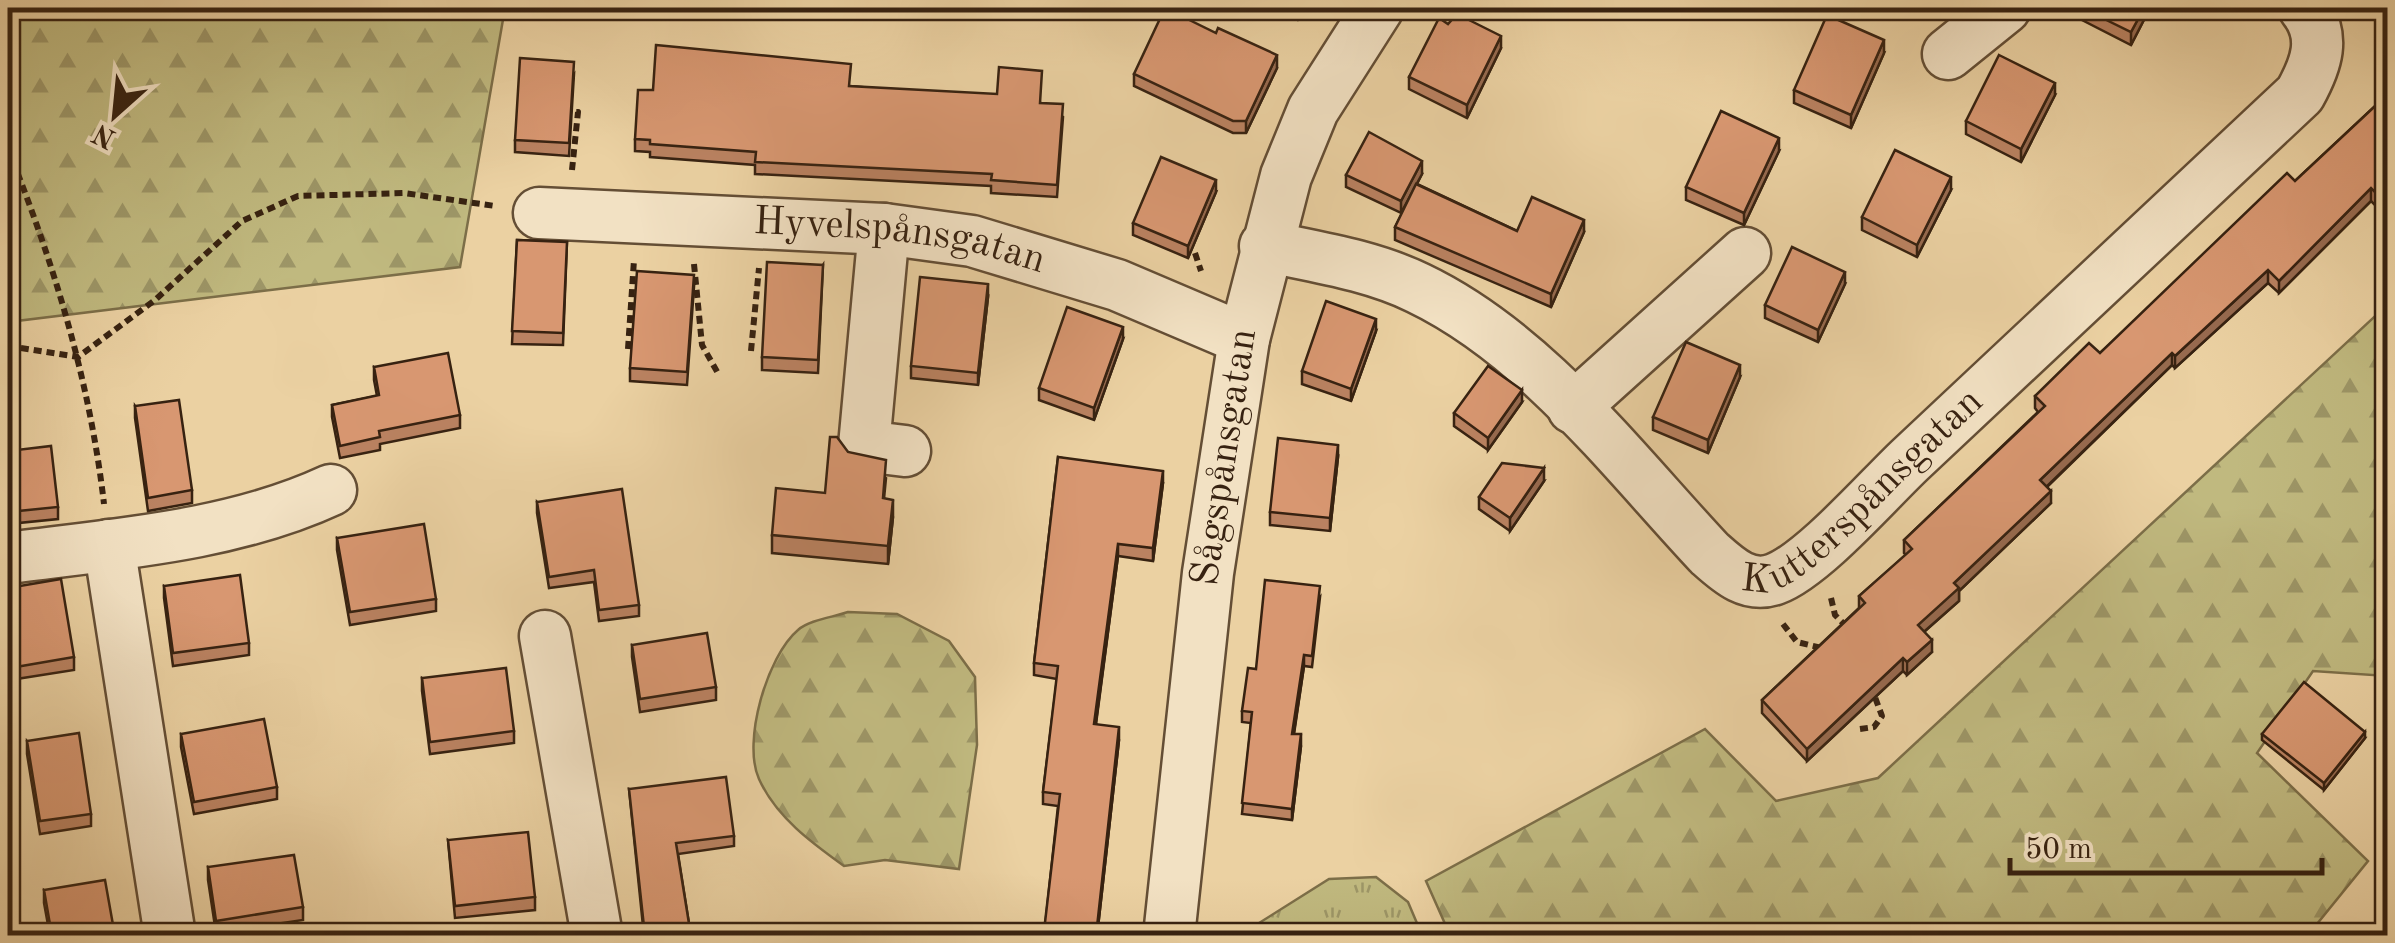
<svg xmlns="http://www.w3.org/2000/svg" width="2395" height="943" font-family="'Old Standard TT',serif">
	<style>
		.grass { fill: url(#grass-tufts); stroke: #7c6e48; stroke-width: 2.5 }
		.forest { fill: url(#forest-firs); stroke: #7c6e48; stroke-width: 2.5 }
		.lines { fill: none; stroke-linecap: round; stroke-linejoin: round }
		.minor-casing { stroke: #644e35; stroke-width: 55 }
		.path { stroke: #372211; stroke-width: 6; stroke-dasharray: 8 5; stroke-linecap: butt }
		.minor { stroke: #f2e1c3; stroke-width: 50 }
		.wall { fill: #ba8261; stroke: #372211; stroke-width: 2.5 }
		.shaded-wall { fill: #976a4f; stroke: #372211; stroke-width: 2.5 }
		.building { fill: #d89771; stroke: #372211; stroke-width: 2.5 }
		.labels { text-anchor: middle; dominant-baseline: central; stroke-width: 10; stroke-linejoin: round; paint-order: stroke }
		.street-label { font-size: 40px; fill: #372211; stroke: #f2e1c3 }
	</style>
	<defs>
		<pattern id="grass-tufts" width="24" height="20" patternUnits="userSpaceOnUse" patternTransform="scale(2.5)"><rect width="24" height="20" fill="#c0b97f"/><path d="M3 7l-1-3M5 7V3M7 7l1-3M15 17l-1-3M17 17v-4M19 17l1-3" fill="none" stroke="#9d9667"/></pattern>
		<pattern id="forest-firs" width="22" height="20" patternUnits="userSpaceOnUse" patternTransform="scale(2.5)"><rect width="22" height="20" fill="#c0b97f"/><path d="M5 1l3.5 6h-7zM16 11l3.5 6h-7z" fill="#9d9667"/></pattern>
	</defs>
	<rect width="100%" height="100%" fill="#ebd1a2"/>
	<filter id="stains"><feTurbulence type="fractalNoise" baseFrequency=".002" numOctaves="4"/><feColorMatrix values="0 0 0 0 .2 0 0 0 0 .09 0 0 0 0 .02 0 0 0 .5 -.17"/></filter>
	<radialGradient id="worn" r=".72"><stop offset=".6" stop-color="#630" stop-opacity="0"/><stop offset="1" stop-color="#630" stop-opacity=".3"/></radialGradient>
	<path class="grass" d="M1376,877L1408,902L1422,935H1240L1329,879Z"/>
	<g class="forest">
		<path d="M8,8H505L460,267L8,322Z"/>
		<path d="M2387,305V676L2313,671L2257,753L2368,861L2308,935H1450L1426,881L1705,729L1776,801L1878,778Z"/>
		<path d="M848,612L897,614L949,641L975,677L977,745L959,869L885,860L844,866C812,843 776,817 759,779C742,742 767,656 798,630C809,620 834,617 848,612Z"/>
	</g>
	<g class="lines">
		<g class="minor-casing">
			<g id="minor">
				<path d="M1948,54L2005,8"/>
				<path id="s1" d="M539,213L884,229L972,241L1117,285L1244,339"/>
				<path d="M884,229L864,446L905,451"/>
				<path id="s2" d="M1265,246C1316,257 1371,265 1418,288C1535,344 1622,460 1709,553C1728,570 1748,589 1775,579C1813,565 1879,489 1911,459C2041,337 2171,216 2300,94C2316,65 2327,36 2304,8"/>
				<path d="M1573,408L1745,253"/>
				<path d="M109,545L170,936"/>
				<path d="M8,558C115,544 232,536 331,490"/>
				<path d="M545,636L597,936"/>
				<path id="s3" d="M1169,936L1208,573L1244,339L1286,176L1313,110L1378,8"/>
			</g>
		</g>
		<g class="path">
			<path d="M8,149C54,263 90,382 104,504"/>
			<path d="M572,170L578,112H572"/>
			<path d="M1195,253L1201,271"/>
			<path d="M694,264L702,345L719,375"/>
			<path d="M8,346L78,357L155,300L242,221L298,196L404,193L495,206"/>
			<path d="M628,349L634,260"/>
			<path d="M751,351L759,268"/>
			<path d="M1831,598L1835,615L1849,629"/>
			<path d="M1783,624L1797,642L1826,649"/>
			<path d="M1860,729L1874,727L1882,716L1872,689"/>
			<path d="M2379,936L2388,926"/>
		</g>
		<use href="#minor" class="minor"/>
	</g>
	<g class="wall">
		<path d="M1284,8H1306L1299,18Z"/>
		<path d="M2082,8H2150L2131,45L2082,20Z"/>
		<path d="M1448,24L1501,48L1467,118L1409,89V77Z"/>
		<path d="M1216,33L1277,68L1246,133H1233L1134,86V74Z"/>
		<path d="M1884,53L1851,128L1794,103V90Z"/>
		<path d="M574,74L569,156L515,152V140Z"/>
		<path d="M850,86L1041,103L1063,117L1057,197L991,193V186L755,174V165L650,157V152L635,151V139L653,90Z"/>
		<path d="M2388,94L2377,207L2371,201L2279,293L2268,283L2175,368L2172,365L2047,487L2051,503L1959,591V601L1924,632L1932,652L1907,675L1903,671L1807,761L1762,713V700L1859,608V596L1906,555L1904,553V540L2038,412L2035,408V396L2100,353L2295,181Z"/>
		<path d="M2055,95L2021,162L1966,134V121Z"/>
		<path d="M1779,151L1744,225L1686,200V187Z"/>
		<path d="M1422,174L1417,184L1517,231L1584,232L1551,307L1395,240V227L1409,199L1401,213L1346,187V175Z"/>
		<path d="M1951,190L1917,257L1862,230V217Z"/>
		<path d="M1216,192L1188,258L1133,235V223Z"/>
		<path d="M517,240L567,242L563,345L512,344Z"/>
		<path d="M823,265L818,373L762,370V357Z"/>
		<path d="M1845,284L1818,342L1765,318V305Z"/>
		<path d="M694,287L687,385L630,381V368Z"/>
		<path d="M988,297L978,385L911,378V366Z"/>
		<path d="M1376,331L1351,401L1302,384V371Z"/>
		<path d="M1123,339L1094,420L1039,400V388Z"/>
		<path d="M374,367L460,415V428L380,444V450L340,458L332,417V405L377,396L374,380Z"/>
		<path d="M1740,377L1708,453L1653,430V417Z"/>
		<path d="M1522,402L1488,450L1454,426V413Z"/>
		<path d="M135,406L192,490V503L148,511L135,418Z"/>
		<path d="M8,451L58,507V519L8,524Z"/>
		<path d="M848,452L886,478L884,499L893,517L888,564L772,553V535L825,493Z"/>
		<path d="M1058,457L1163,483L1153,561L1118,556L1096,724L1119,740L1097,936H1044L1058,806L1043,804V792L1057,679L1034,675V663Z"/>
		<path d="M1338,457L1330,531L1270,525V512Z"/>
		<path d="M1544,481L1510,531L1479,509V497Z"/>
		<path d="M537,502L639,605V616L599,621L594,582L549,588L537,513Z"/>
		<path d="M337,538L436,599V611L350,625L337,550Z"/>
		<path d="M164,586L249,643V655L173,666L164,598Z"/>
		<path d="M8,588L74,657V670L10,680L8,663Z"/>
		<path d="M1320,597L1312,667L1304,666L1294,734L1301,746L1292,820L1242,814L1251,723L1242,722V711L1256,669Z"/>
		<path d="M632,645L716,687V700L640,712L632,657Z"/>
		<path d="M422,678L514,731V743L430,754L422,691Z"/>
		<path d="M181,734L277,787V799L194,814L181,747Z"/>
		<path d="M2262,734L2365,738L2324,790L2262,740Z"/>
		<path d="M27,741L91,814V826L40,834L27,754Z"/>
		<path d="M629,789L734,836V846L678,854L691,936H644Z"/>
		<path d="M448,840L535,897V910L455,918Z"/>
		<path d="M208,867L303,907V920L216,933L208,880Z"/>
		<path d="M44,890L115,936H50L44,903Z"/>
	</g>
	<g class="shaded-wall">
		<path d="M1299,8H1306L1299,18Z"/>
		<path d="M2144,8H2150L2131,45V32Z"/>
		<path d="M1501,36V48L1467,118V105Z"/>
		<path d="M1884,40V53L1851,128V115Z"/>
		<path d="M1277,55V68L1246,133V121Z"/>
		<path d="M2055,83V95L2021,162V149Z"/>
		<path d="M1779,138V151L1744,225V213Z"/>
		<path d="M1422,161V174L1401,213V201Z"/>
		<path d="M1951,177V190L1917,257V245Z"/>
		<path d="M1216,180V192L1188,258V246Z"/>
		<path d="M2388,185V197L2377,207V194Z"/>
		<path d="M2371,188V201L2279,293V281Z"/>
		<path d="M1584,220V232L1551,307V294Z"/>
		<path d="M2268,270V283L2175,368V356Z"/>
		<path d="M1845,272V284L1818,342V330Z"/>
		<path d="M988,284V297L978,385V373Z"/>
		<path d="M1376,319V331L1351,401V389Z"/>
		<path d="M1123,327V339L1094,420V408Z"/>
		<path d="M2172,353V365L2040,493V480Z"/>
		<path d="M1740,365V377L1708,453V440Z"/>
		<path d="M1522,390V402L1488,450V438Z"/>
		<path d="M1338,445V457L1330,531V518Z"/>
		<path d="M1544,468V481L1510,531V518Z"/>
		<path d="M1163,471V483L1153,561V548Z"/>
		<path d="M2051,491V503L1959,591V601L1918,637V625L1954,583Z"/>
		<path d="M893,500V517L888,564V546Z"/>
		<path d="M1118,544V556L1094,737V724Z"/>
		<path d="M1932,640V652L1907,675V662Z"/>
		<path d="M1304,655V666L1292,745V734Z"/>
		<path d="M1903,658V671L1807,761V749Z"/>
		<path d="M1119,727V740L1097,936H1096Z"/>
		<path d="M2365,732V738L2324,790V783Z"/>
		<path d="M1301,734V746L1292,820V809Z"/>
	</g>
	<g class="building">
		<path d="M1165,8L1216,33L1218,28L1277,55L1246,121H1233L1134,74Z"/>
		<path d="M2082,8H2144L2131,32Z"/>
		<path d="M1457,14L1501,36L1467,105L1409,77L1439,18L1448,24Z"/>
		<path d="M1827,15L1884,40L1851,115L1794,90Z"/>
		<path d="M656,45L851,64L849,86L997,94L999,67L1042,71L1040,103L1063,104L1057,185L991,180L992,174L755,162L756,152L650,144V140L635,139L638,90H653Z"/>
		<path d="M1999,55L2055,83L2021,149L1966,121Z"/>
		<path d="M520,58L574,62L569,143L515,140Z"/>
		<path d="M2388,94V185L2377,194L2371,188L2279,281L2268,270L2175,356L2172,353L2040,480L2051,491L1954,583L1959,588L1918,625L1932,640L1907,662L1903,658L1807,749L1762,700L1865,603L1859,596L1912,549L1904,540L2045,406L2035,396L2089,343L2100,353L2287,173L2295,181Z"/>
		<path d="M1721,111L1779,138L1744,213L1686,187Z"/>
		<path d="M1369,132L1422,161L1401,201L1346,175Z"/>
		<path d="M1895,150L1951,177L1917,245L1862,217Z"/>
		<path d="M1161,157L1216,180L1188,246L1133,223Z"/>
		<path d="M1416,184L1517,231L1532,197L1584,220L1551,294L1395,227Z"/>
		<path d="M517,240L567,242L563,333L512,331Z"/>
		<path d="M1792,247L1845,272L1818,330L1765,305Z"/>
		<path d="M767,262L823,265L818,360L762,357Z"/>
		<path d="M637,271L694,275L687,372L630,368Z"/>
		<path d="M920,277L988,284L978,373L911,366Z"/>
		<path d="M1326,301L1376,319L1351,389L1302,371Z"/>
		<path d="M1067,307L1123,327L1094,408L1039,388Z"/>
		<path d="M1686,342L1740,365L1708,440L1653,417Z"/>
		<path d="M448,353L460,415L379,431L380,437L340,446L332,405L379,395L374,367Z"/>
		<path d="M1488,366L1522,390L1488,438L1454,413Z"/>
		<path d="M179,400L192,490L148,498L135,406Z"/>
		<path d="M830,437H837L848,452L886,460L883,498L893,500L888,546L772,535L776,488L825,493Z"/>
		<path d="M1278,438L1338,445L1330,518L1270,512Z"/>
		<path d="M51,446L58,507L8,512V451Z"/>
		<path d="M1058,457L1163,471L1153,548L1118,544L1094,724L1119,727L1096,936L1044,931L1060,794L1043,792L1058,666L1034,663Z"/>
		<path d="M1502,463L1544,468L1510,518L1479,497Z"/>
		<path d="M622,489L639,605L599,610L594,570L549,577L537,502Z"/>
		<path d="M424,524L436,599L350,612L337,538Z"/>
		<path d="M240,575L249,643L173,653L164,586Z"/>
		<path d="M61,579L74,657L10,668L8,651V588Z"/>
		<path d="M1265,580L1320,586L1312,656L1304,655L1292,734H1301L1292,809L1242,803L1252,712L1242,711L1248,668L1256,669Z"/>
		<path d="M707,633L716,687L640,699L632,645Z"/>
		<path d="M506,668L514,731L430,742L422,678Z"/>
		<path d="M2304,682L2365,732L2324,783L2262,734Z"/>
		<path d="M264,719L277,787L194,802L181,734Z"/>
		<path d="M79,733L91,814L40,821L27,741Z"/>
		<path d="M726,777L734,836L676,843L691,936H645L629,789Z"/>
		<path d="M528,832L535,897L455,906L448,840Z"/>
		<path d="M294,855L303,907L216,921L208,867Z"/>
		<path d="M105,880L115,936H52L44,890Z"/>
	</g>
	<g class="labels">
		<g class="street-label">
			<text stroke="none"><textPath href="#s1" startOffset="362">Hyvelspånsgatan</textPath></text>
			<text stroke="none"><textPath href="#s3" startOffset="482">Sågspånsgatan</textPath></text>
			<text stroke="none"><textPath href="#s2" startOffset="750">Kutterspånsgatan</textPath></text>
		</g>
	</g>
	<rect width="2395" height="943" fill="none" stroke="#ebd1a2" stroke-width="40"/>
	<rect x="10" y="10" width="2375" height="923" fill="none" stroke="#372211" stroke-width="5"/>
	<rect x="20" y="20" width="2355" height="903" fill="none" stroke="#372211" stroke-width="2.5"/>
	<g transform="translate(115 115) rotate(207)" stroke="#f2e1c3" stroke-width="8" paint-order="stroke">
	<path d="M0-8L18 38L0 25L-18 38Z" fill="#372211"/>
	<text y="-15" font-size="28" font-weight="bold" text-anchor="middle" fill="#372211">N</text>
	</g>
	<path d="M2010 858v15h312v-15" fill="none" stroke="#372211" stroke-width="5"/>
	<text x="2025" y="858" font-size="30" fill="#372211" stroke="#f2e1c3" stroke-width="8" paint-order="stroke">50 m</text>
	<rect width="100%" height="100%" filter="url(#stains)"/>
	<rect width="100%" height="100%" fill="url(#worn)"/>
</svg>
